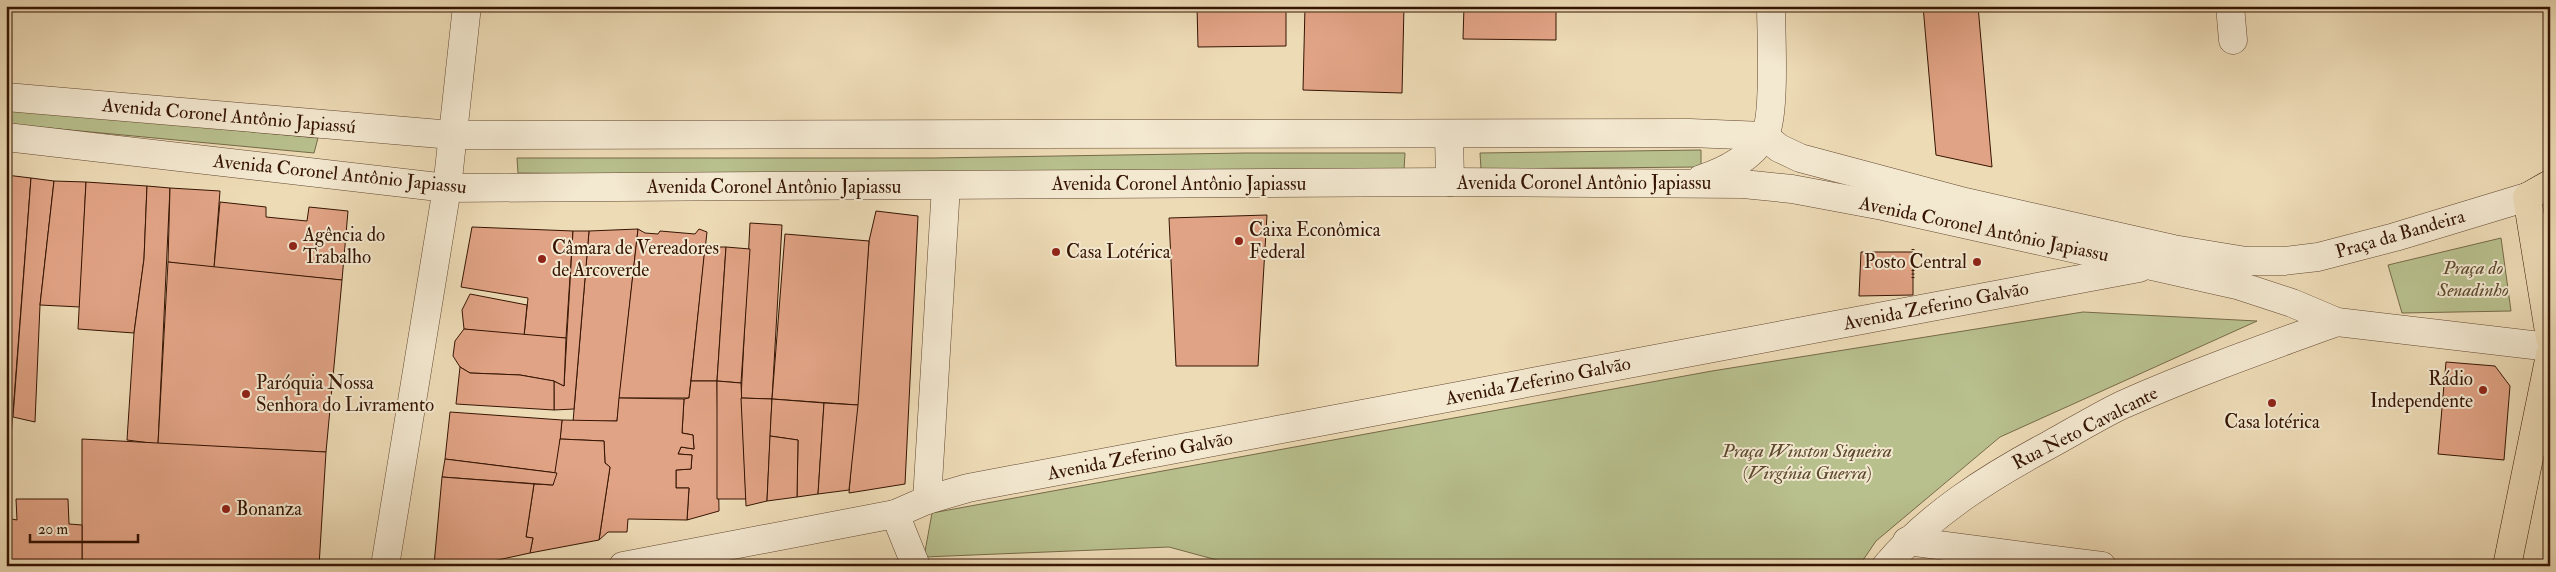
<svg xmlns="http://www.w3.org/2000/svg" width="2556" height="572" font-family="'IM FELL Double Pica',serif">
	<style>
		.green { fill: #b8c08e; stroke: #766a48 }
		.building { fill: #e1a385; stroke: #351402 }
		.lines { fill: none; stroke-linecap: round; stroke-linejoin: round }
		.minor-casing { stroke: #63462f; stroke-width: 29 }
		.major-casing { stroke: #351402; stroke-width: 29 }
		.path { stroke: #351402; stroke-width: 3; stroke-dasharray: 1 2.5; stroke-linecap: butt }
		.minor { stroke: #f3e8d0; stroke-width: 28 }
		.major { stroke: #eddbb6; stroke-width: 28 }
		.poi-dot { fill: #8f2418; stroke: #f3e8d0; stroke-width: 2 }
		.labels { text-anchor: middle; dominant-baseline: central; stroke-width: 4; stroke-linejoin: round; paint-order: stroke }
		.street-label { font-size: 19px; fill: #351402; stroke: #f3e8d0 }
		.poi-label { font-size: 19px; fill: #351402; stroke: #f3e8d0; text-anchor: start }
		.park-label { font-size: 19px; font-style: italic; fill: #5c482c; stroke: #f3e8d0 }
	</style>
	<rect width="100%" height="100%" fill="#eddbb6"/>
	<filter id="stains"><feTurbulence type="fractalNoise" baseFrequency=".004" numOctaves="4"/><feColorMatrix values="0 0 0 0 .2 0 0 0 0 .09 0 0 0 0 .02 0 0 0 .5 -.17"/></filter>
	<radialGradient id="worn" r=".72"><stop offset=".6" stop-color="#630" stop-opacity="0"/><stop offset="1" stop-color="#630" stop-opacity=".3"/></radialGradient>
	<g class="green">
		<path d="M6,108L318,138L314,153L6,124Z"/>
		<path d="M1701,150V167L1481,169L1480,153Z"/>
		<path d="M1246,153H1405L1404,170L736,175L518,173L517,158H933Z"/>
		<path d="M2501,238L2511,311L2402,313L2388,265Z"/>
		<path d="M2083,312L2257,321L2000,437L1876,541L1859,566H1239L1169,547L924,557L932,513L1712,371Z"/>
	</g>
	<g class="building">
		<path d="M1197,6H1286V46L1198,47Z"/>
		<path d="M1305,6H1404L1402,93L1303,90Z"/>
		<path d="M1464,6H1556V40L1463,39Z"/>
		<path d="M1923,6H1978L1992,167L1936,155Z"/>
		<path d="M6,175L31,178L12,425H6Z"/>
		<path d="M31,178L54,181L40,305L35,422L13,417Z"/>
		<path d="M54,181L86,182L80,307L40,305Z"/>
		<path d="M86,182L147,186L144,259L134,333L78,329Z"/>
		<path d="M147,186L170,188L158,444L127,440L134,333L144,259Z"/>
		<path d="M170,188L220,191L214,268L168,262Z"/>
		<path d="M220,202L266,207V217L307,221L309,207L348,211L342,280L214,268Z"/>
		<path d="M876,211L918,216L905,484L849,493L869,241Z"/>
		<path d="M1267,215L1258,366H1176L1169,218Z"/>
		<path d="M750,223L782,225L772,399L741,398Z"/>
		<path d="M472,227L573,231L566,338L524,336L528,298L461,287Z"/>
		<path d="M638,229L617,421L573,422L589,231Z"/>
		<path d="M638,229L645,233L658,234L660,231L695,234L699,229L707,232L689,398H619Z"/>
		<path d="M573,231H589L574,409L554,410V381L564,386Z"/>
		<path d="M785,234L869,241L858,405L772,399Z"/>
		<path d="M705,247H726L717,381H691Z"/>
		<path d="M726,247L750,249L741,383L717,381Z"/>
		<path d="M1861,252H1913V295L1859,296Z"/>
		<path d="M168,262L342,280L326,452L158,444Z"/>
		<path d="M470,294L527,305L524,336L464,329L462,310Z"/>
		<path d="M464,329L566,338L564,386L554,381L520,375L470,373L460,367L453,356L455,341Z"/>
		<path d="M2446,362L2495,366L2510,386L2504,460L2438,454Z"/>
		<path d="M460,367L470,373L520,375L554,381V410L456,404Z"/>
		<path d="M691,381H717L719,511L687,520L689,488H676V470L691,469L692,455L678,454L681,447L694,449L693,435L682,433L684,399L689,398Z"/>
		<path d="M717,381L741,383L746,499H717Z"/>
		<path d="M619,398L684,399L682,433L693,435L694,449L681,447L678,454L692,455L691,469L676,470V488H689L687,520L628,519L627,532H608L599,540L610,467L605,463L604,441L560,439L562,420L617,421Z"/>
		<path d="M741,398L772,399L767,501L746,506Z"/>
		<path d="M772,399L824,403L818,494L797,497L798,440L770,436Z"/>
		<path d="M824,403L858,405L849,490L818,494Z"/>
		<path d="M450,412L562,420L557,473L445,459Z"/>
		<path d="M6,425H12L6,507Z"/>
		<path d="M770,436L798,440L797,497L767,501Z"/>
		<path d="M82,439L326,452L319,566H82Z"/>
		<path d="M560,439L604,441L605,463L610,467L599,540L530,553L533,538L526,537L534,484L553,485Z"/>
		<path d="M445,459L557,473L553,485L442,477Z"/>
		<path d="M442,477L534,484L526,537L533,538L530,553L470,566L434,565Z"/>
		<path d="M16,499H68L69,524L82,525V566H6V518L17,520Z"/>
	</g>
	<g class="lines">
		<g class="minor-casing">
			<g id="minor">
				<path d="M2230,6L2233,40"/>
				<path d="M6,97L452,135L1690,133L1764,136"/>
				<path d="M1449,134L1450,182"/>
				<path d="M1764,136L1779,148L1800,158L1965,202L2173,249L2246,261H2284L2318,257L2395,237L2527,197"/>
				<path d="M6,137L447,188L1450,182L1743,184L1792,189L1883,206L2237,285L2292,303L2337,322L2550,347"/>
				<path d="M1701,179C1726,171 1749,159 1764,137C1776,118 1771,32 1771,6"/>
				<path d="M927,500L946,186"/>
				<path d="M895,514L916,566"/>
				<path d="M1907,541L2102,566"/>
				<path d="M385,566L447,188L467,6"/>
				<path d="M623,566L895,514L927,500L968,488L2139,268"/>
				<path d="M1886,566C1930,514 1989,477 2049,445C2073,432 2097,417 2122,405C2192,374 2265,348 2337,322"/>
			</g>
		</g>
		<g class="major-casing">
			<g id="major">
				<path d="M2550,184L2527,197L2550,338"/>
				<path d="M2507,566L2550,355"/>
			</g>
		</g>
		<path class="path" d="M1913,278V247"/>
		<use href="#minor" class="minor"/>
		<use href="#major" class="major"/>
	</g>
	<g class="poi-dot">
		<circle cx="1239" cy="241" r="5"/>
		<circle cx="293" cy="246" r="5"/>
		<circle cx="1056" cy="252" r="5"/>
		<circle cx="542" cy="259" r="5"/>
		<circle cx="1977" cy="262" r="5"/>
		<circle cx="2483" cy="390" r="5"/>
		<circle cx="246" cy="394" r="5"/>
		<circle cx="2272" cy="403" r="5"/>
		<circle cx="226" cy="509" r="5"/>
	</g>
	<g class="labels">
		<g class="street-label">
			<text transform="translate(229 116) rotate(5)">Avenida Coronel Antônio Japiassú</text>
			<text transform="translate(340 174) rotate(6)">Avenida Coronel Antônio Japiassu</text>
			<text x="1584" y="183">Avenida Coronel Antônio Japiassu</text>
			<text x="1179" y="184">Avenida Coronel Antônio Japiassu</text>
			<text x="774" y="187">Avenida Coronel Antônio Japiassu</text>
			<text transform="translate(1984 229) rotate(12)">Avenida Coronel Antônio Japiassu</text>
			<text transform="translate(2400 234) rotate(-16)">Praça da Bandeira</text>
			<text transform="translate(1936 306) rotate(-11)">Avenida Zeferino Galvão</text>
			<text transform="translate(1538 381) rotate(-11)">Avenida Zeferino Galvão</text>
			<text transform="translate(2085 428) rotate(-27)">Rua Neto Cavalcante</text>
			<text transform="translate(1140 456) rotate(-11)">Avenida Zeferino Galvão</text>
		</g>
		<g class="poi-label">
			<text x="1249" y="230">Caixa Econômica<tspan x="1249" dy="22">Federal</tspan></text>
			<text x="303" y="235">Agência do<tspan x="303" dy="22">Trabalho</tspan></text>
			<text x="552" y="248">Câmara de Vereadores<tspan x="552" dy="22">de Arcoverde</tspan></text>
			<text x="1066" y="252">Casa Lotérica</text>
			<text x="1967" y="262" text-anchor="end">Posto Central</text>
			<text x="2473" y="379" text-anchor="end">Rádio<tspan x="2473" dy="22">Independente</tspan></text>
			<text x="256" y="383">Paróquia Nossa<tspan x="256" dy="22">Senhora do Livramento</tspan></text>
			<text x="2272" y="422" text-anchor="middle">Casa lotérica</text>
			<text x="236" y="509">Bonanza</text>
		</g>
		<g class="park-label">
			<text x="2473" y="268">Praça do<tspan x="2473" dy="22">Senadinho</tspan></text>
			<text x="1807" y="451">Praça Winston Siqueira<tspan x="1807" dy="22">(Virgínia Guerra)</tspan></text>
		</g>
	</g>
	<rect width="2556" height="572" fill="none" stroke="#eddbb6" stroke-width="25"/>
	<rect x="8" y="8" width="2541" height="557" fill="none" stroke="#351402" stroke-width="2.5"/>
	<rect x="12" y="12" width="2531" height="547" fill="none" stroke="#351402"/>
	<path d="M30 534v8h108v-8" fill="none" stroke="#351402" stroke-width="2.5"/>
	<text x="38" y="534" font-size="15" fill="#351402" stroke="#f3e8d0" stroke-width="4" paint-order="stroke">20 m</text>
	<rect width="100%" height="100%" filter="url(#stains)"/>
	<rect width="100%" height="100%" fill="url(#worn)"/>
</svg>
